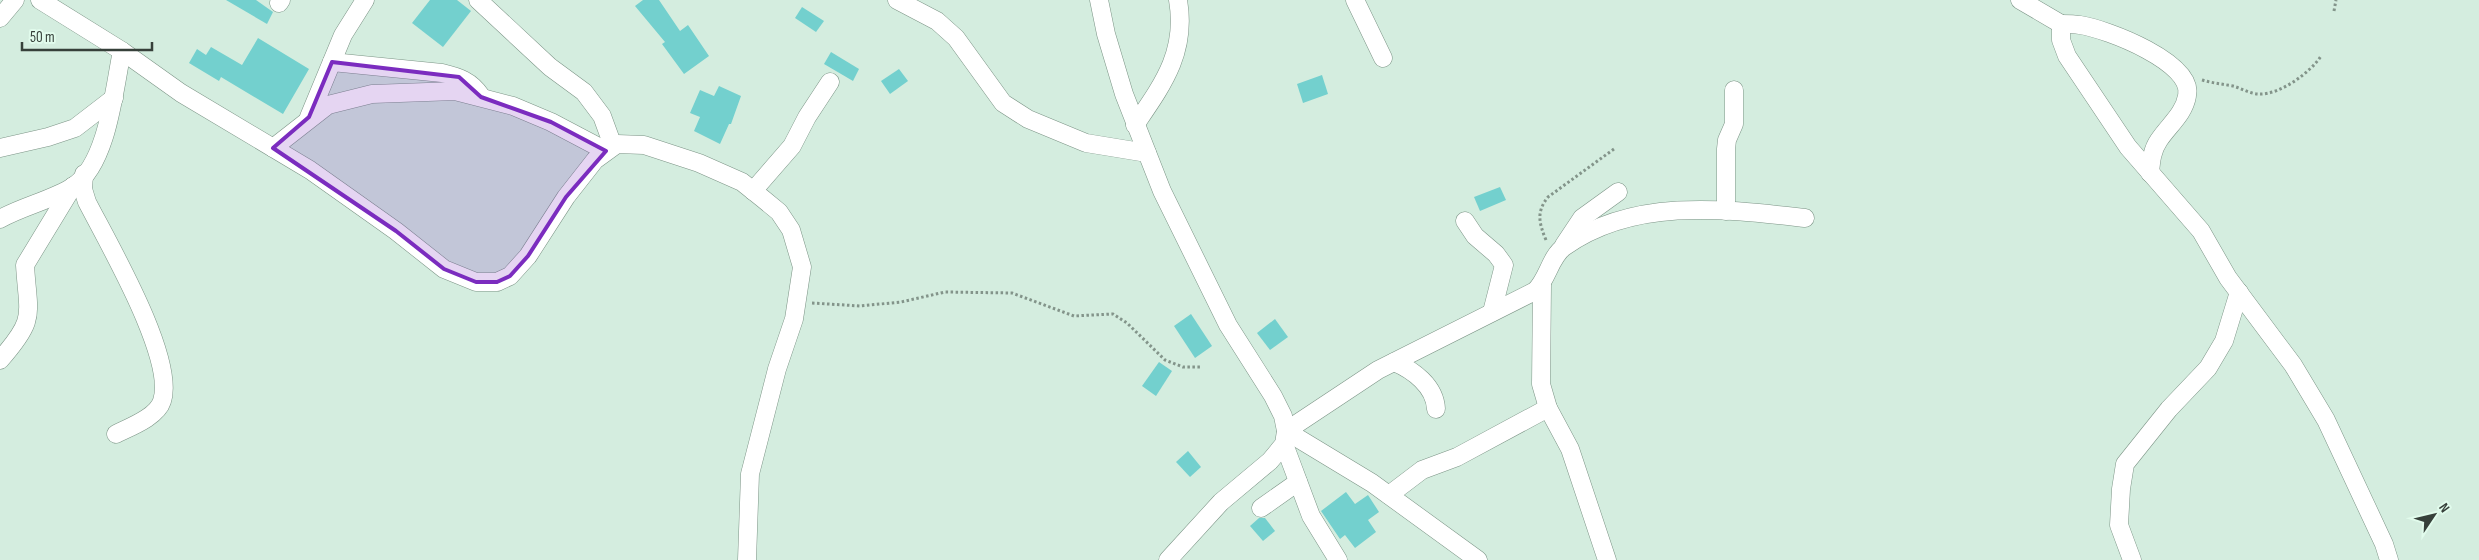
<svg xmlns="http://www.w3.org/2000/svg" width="2479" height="560" font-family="'Sofia Sans Condensed',sans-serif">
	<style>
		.building { fill: #73d0ce }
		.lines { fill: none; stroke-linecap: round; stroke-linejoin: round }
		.minor-casing { stroke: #7c9486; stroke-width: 19 }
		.path { stroke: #83948a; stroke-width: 3; stroke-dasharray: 2.5 2.5; stroke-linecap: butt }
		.minor { stroke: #fff; stroke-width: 18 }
		.marked { fill: #7b2cbf; fill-opacity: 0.2; stroke: #7b2cbf; stroke-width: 4; stroke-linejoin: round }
	</style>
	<rect width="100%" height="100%" fill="#d4eddf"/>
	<g class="building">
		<path d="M226,0H256L273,12L267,24Z"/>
		<path d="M430,0H457L471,11L443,47L412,23Z"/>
		<path d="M643,0H659L680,31L688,25L709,56L684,74L662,44L665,42L635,6Z"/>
		<path d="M802,7L824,21L816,32L795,18Z"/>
		<path d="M258,38L309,69L283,114L221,77L219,81L189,63L197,49L206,55L211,47L242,65Z"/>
		<path d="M831,52L859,69L853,81L824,64Z"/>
		<path d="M899,69L908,81L890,94L881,81Z"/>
		<path d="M1322,75L1328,94L1303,103L1297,84Z"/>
		<path d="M719,86L741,96L731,124H729L720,144L694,131L700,117L690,113L700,90L714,96Z"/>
		<path d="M1500,187L1506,200L1480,211L1474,197Z"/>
		<path d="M1191,314L1212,346L1195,358L1174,326Z"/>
		<path d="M1275,319L1288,337L1270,350L1257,333Z"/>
		<path d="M1159,362L1172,371L1156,396L1142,386Z"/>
		<path d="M1188,451L1201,467L1190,477L1176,462Z"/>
		<path d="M1346,492L1355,504L1368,495L1379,512L1368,520L1376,532L1355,548L1345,535L1340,539L1321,511Z"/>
		<path d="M1259,518H1265L1275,531L1263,541L1250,526Z"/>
	</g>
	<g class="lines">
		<g class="minor-casing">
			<g id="minor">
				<path d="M40,0L122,51L181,93L310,170L396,231L444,269L476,282H497L510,276L528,256L566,197L595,160L617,144L644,145L699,163L742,182L762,198L779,212L791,230L802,267L794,319L777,369L750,474L747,560"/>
				<path d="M478,0L550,67L584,92L602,116L613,146"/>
				<path d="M897,0L937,21L956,38L1003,103L1028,119L1086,143L1147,153"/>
				<path d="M1099,0L1106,34L1124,94L1162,191L1228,325L1273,396L1283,416L1286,431L1284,444L1270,461L1221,502L1168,560"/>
				<path d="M1355,0L1383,58"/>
				<path d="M2020,0L2061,24V40L2067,56L2128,147L2201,231L2228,278L2293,365L2326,420L2384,544L2389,560"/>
				<path d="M279,3L281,0"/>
				<path d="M0,18L15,0"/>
				<path d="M2061,24C2067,24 2074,24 2080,25C2107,29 2195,63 2187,96C2184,114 2169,125 2159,140C2152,150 2151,161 2150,173"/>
				<path d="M332,62L442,73C459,77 471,81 481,96"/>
				<path d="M309,117L343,35L365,0"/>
				<path d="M1135,125C1163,84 1187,52 1178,0"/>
				<path d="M0,148L48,137L75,128L114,98"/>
				<path d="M273,148L328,105L372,94L455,91L513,106L551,122L606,151"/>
				<path d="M84,174L83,189L87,202C108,243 176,359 162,401C157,417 130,427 116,434"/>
				<path d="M753,191L792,146L807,117L830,82"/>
				<path d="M1726,211V149L1727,140L1734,124V90"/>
				<path d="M0,219C23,206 52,200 74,186C108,162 114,89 122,51"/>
				<path d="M1465,221L1475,236L1496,254L1504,265L1492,312"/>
				<path d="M1564,245L1582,218L1618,192"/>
				<path d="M1542,285L1541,384L1548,408L1570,449L1607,560"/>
				<path d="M0,360C37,318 28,316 25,265L73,186"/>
				<path d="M1394,362C1413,370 1435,386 1436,409"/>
				<path d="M1284,444L1311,516L1338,560"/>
				<path d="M1389,495L1422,470L1457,457L1548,408"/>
				<path d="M1261,508L1298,482"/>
				<path d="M1478,560L1372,483L1286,431L1378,370L1535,291C1548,279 1550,257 1564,247C1634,197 1725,209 1805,218"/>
				<path d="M2132,560L2119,525L2121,489L2125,464L2169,409L2208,368L2224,341L2239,292"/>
			</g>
		</g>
		<g class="path">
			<path d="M2334,11L2336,0"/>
			<path d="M2202,80C2212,83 2222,84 2233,86C2241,88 2250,94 2259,94C2280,95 2311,72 2321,56"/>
			<path d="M1546,240C1539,223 1536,212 1548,197L1614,149"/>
			<path d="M812,303L860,306L901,302L945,292L1012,293L1074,316L1113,314L1127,323L1165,360L1183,367H1201"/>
		</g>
		<use href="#minor" class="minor"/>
	</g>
	<path class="marked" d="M332,62L459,77L481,97L551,122L606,151L566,197L528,256L510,276L497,282H476L444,269L396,231L273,148L309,117Z"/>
	<g transform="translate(2434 515) rotate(55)" stroke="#e1fbec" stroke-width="4" paint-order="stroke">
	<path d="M0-4L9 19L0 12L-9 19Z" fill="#36403a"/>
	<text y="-8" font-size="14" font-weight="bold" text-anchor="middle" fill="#36403a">N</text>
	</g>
	<path d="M22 42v8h130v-8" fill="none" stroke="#36403a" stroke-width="2.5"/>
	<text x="30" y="42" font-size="15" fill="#36403a" stroke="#e1fbec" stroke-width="4" paint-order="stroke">50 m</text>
</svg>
